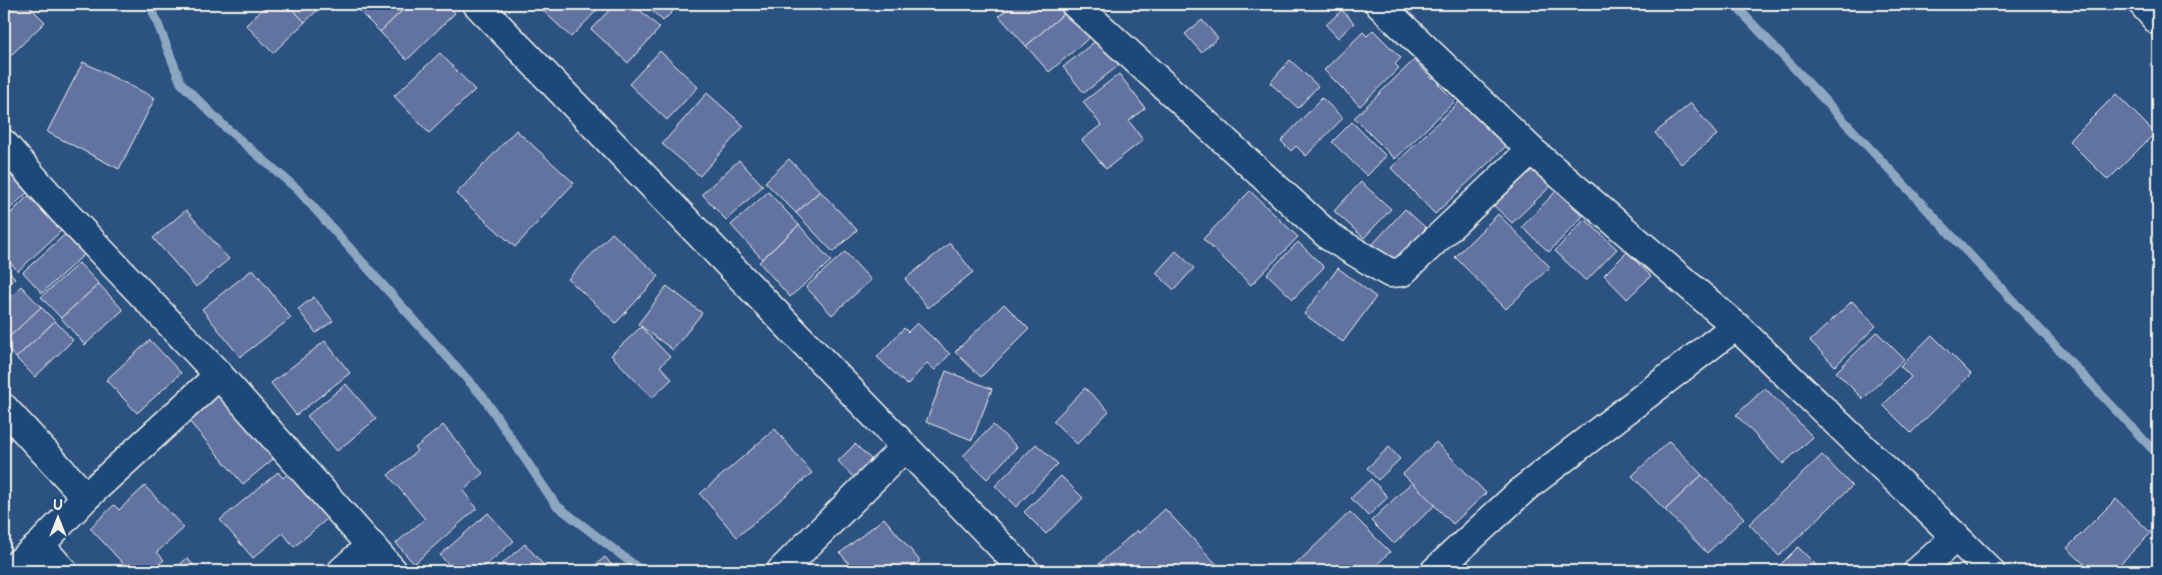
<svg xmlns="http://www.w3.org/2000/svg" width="2162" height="575" font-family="'Balsamiq Sans',sans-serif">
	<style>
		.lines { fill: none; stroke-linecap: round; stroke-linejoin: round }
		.stream { stroke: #8ea7c0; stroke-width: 9 }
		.building { fill: #6273a2; stroke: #f4f1e8 }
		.street-casing { stroke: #f4f1e8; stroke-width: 31 }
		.street { stroke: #1f4a7a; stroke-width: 28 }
	</style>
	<rect width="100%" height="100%" fill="#2c5282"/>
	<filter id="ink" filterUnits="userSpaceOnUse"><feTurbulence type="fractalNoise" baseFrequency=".02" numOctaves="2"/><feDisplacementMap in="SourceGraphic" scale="10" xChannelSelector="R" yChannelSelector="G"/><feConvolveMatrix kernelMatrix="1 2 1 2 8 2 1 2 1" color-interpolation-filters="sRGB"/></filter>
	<g filter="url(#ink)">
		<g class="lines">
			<g class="stream">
				<path d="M150,4L181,83L225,127L297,189L484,398L556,505L642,571"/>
				<path d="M1734,4L2158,455"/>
			</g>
		</g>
		<g class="building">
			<path d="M13,4H27L45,22L4,62V13Z"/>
			<path d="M268,4H287L305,22L273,53L246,25Z"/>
			<path d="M287,4H324L305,22Z"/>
			<path d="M365,4H409L380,32L358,10Z"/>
			<path d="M409,4H447L455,13L407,60L380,32Z"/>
			<path d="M536,4H603L571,37Z"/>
			<path d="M615,4H633L660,28L628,63L591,29Z"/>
			<path d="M645,4H680L663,21Z"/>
			<path d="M1013,4H1061L1067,11L1026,46L999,16Z"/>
			<path d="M1342,10L1354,23L1338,38L1326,25Z"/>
			<path d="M1067,11L1090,37L1049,72L1026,46Z"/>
			<path d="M1202,20L1218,38L1201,52L1185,34Z"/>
			<path d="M1373,30L1401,58L1395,64L1399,68L1360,106L1324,70L1363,32L1367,36Z"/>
			<path d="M1098,39L1119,65L1084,93L1063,67Z"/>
			<path d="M660,51L698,87L667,120L629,84Z"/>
			<path d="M440,53L475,90L429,133L394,96Z"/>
			<path d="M1290,60L1318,86L1298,108L1270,83Z"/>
			<path d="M1414,60L1455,101L1395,159L1354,118Z"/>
			<path d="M83,62L155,98L119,169L47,132Z"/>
			<path d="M1119,74L1145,108L1129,121L1143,140L1106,169L1082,140L1101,125L1083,102Z"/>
			<path d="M707,93L744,126L700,176L662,144Z"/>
			<path d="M2116,94L2155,133L2108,180L2069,141Z"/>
			<path d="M1322,98L1343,118L1306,156L1296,146L1291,151L1281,141Z"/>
			<path d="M1461,100L1506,146L1435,214L1391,168Z"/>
			<path d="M1691,103L1717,135L1681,164L1655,133Z"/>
			<path d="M1352,122L1386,156L1367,176L1332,142Z"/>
			<path d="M516,130L574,183L515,247L456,194Z"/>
			<path d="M1527,155L1554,183L1512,223L1484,196Z"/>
			<path d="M789,159L820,191L796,213L765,182Z"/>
			<path d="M739,160L763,186L726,220L702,194Z"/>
			<path d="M4,168L27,193L4,214Z"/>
			<path d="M1361,182L1391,209L1364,238L1334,211Z"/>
			<path d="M820,191L857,230L833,252L796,213Z"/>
			<path d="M1250,191L1298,237L1251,285L1203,239Z"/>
			<path d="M1556,191L1583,216L1549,252L1522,227Z"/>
			<path d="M768,192L799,225L762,259L731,225Z"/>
			<path d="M28,196L61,231L18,271L4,256V220Z"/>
			<path d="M1405,209L1426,228L1393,265L1372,245Z"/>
			<path d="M186,210L229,259L196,287L153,238Z"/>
			<path d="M1498,214L1550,267L1506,309L1455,257Z"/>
			<path d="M1585,219L1617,249L1586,281L1555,251Z"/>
			<path d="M799,225L831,261L790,297L759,262Z"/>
			<path d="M70,230L89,250L42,293L23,272Z"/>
			<path d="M612,233L659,276L616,323L568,279Z"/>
			<path d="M1298,242L1324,267L1293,299L1267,274Z"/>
			<path d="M950,243L973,272L928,308L905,279Z"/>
			<path d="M1176,251L1194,268L1174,290L1156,273Z"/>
			<path d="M845,252L871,280L832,315L806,287Z"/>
			<path d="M1627,252L1651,276L1627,299L1604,275Z"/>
			<path d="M79,263L99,284L61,318L41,297Z"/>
			<path d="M4,266L15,278L4,288Z"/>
			<path d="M1338,268L1376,297L1343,342L1304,314Z"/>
			<path d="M253,269L291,318L240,357L202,309Z"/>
			<path d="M99,284L123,310L85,345L61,318Z"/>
			<path d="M21,286L41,307L4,342V303Z"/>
			<path d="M667,286L702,313L673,350L638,324Z"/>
			<path d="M314,297L333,321L316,333L298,309Z"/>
			<path d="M1852,301L1876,326L1835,366L1810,341Z"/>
			<path d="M1004,304L1029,329L981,377L955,352Z"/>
			<path d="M41,307L55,321L16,358L4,345V342Z"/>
			<path d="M55,321L73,340L35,377L16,358Z"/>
			<path d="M917,323L950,354L935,370L927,363L907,385L877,357L904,328L908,332Z"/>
			<path d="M641,327L670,357L660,366L672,379L652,398L611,355Z"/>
			<path d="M1877,332L1904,359L1863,399L1836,372Z"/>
			<path d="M1932,335L1971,374L1911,433L1883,405L1911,377L1900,366Z"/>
			<path d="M150,340L181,373L137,413L106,380Z"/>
			<path d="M325,341L350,373L296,415L271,383Z"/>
			<path d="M946,371L992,389L972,440L926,422Z"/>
			<path d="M346,384L376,419L337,451L307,416Z"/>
			<path d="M1085,388L1109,411L1077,444L1053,421Z"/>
			<path d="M1765,388L1813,437L1783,464L1736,415Z"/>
			<path d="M223,391L278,455L243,484L188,420Z"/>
			<path d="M443,425L483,473L463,491L477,508L414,564L396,543L425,519L388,475L417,451L415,448Z"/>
			<path d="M993,425L1017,447L987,479L963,456Z"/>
			<path d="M775,429L812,473L737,537L700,494Z"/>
			<path d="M1669,441L1702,475L1665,510L1632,476Z"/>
			<path d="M1436,442L1486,493L1453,524L1403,474Z"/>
			<path d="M855,444L874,462L856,480L838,461Z"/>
			<path d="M1036,444L1058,464L1016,507L995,486Z"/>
			<path d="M1389,447L1400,459L1378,480L1367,468Z"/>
			<path d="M1822,455L1852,486L1779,556L1749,524Z"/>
			<path d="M296,467L334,513L294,547L283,533L253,558L220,520L278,472L283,478Z"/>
			<path d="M1702,475L1744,518L1707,553L1665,510Z"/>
			<path d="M1061,476L1083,498L1046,534L1024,512Z"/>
			<path d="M1371,479L1388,497L1368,516L1351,498Z"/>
			<path d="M1412,482L1435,505L1394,544L1371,521Z"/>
			<path d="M145,486L184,528L157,552L164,560L151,571H130L90,528L114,505L119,510Z"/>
			<path d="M2116,499L2151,533L2113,571H2092L2067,548Z"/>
			<path d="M1165,509L1223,571H1091L1137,530L1139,533Z"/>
			<path d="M1350,512L1390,552L1370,571H1295L1292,568Z"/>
			<path d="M488,513L514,541L479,571H454L440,555Z"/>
			<path d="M884,518L920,561L907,571H855L840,553Z"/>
			<path d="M525,544L549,571H494Z"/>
			<path d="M1798,547L1822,571H1774Z"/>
			<path d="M605,557L617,571H588Z"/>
			<path d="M187,558L199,571H173Z"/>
			<path d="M1464,558L1477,571H1449Z"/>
		</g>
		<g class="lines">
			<g class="street-casing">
				<g id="street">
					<path d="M477,4L1025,571"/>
					<path d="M1075,4L1330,237L1390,273L1402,272L1531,150L1736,326L1956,537L1990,571"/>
					<path d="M1379,4L1531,150"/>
					<path d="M2143,4L2158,21"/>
					<path d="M4,144L61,209L219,375L393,571"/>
					<path d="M4,408L86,497"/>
					<path d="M40,545L63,571"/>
					<path d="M9,571L40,545L86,497L219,375"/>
					<path d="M342,571L371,545"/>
					<path d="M781,571L905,447"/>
					<path d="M1435,571L1525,488L1736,326"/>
					<path d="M1918,571L1956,537"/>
				</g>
			</g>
			<use href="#street" class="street"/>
		</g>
	</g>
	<rect width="2162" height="575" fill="none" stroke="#1f4a7a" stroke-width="20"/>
	<rect x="10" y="10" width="2142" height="555" fill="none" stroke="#f4f1e8" stroke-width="2" filter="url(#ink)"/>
	<g transform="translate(58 518)" stroke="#1f4a7a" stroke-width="4" paint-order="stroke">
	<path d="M0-4L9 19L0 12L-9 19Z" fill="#f4f1e8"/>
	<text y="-8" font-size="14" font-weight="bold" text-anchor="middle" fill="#f4f1e8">U</text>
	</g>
</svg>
